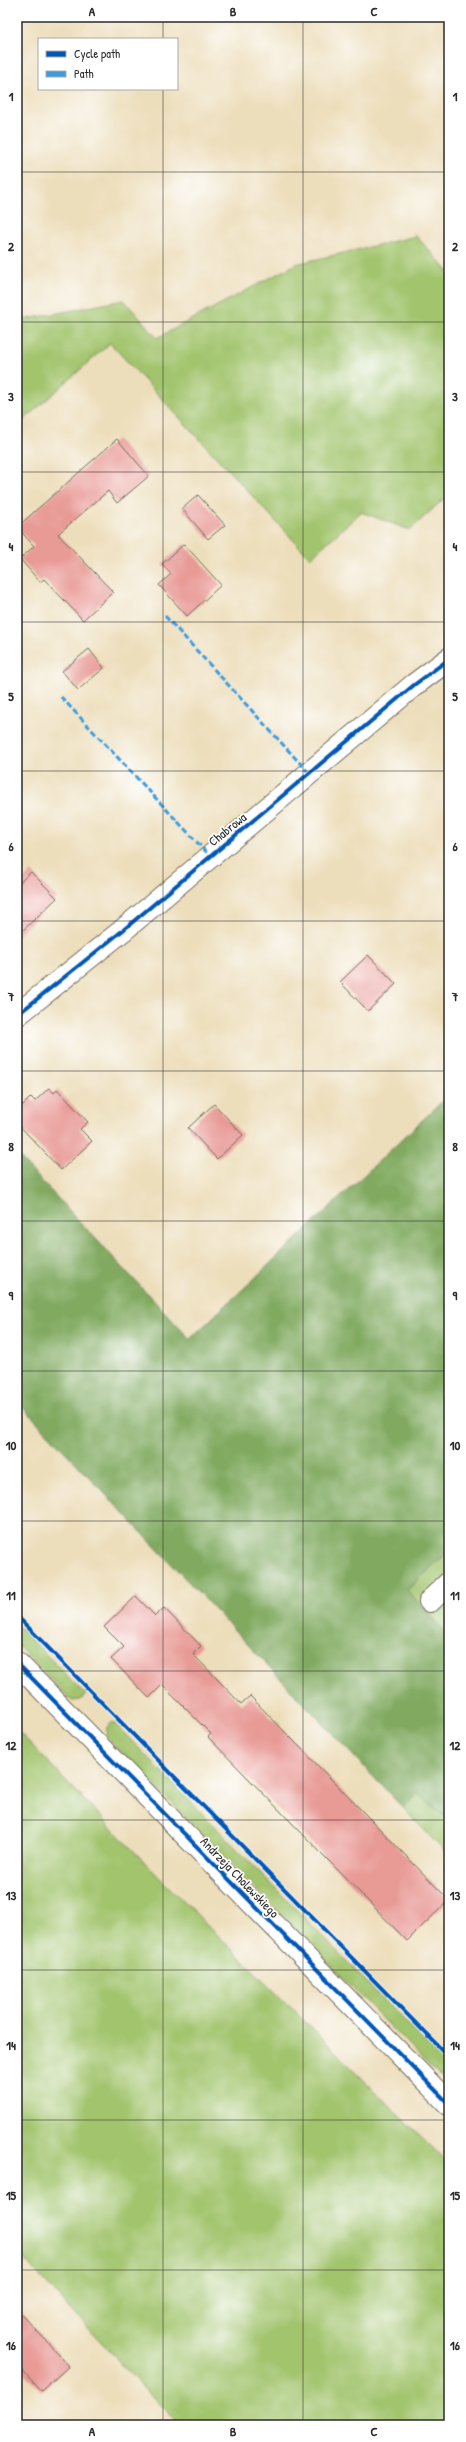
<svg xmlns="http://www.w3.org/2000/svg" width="466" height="2442" font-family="'Patrick Hand',sans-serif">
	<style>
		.green { fill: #a2c46d; stroke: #66784c }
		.forest { fill: #81aa60; stroke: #566a46 }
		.building { fill: #e89a95 }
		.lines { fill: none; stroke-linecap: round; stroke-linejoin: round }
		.minor-casing { stroke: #6f6a5d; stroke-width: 24 }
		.minor { stroke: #fff; stroke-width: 22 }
		.quiet { stroke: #3d9ce1; stroke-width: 3; stroke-dasharray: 6 3; stroke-linecap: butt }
		.cycleway-casing { stroke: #fff; stroke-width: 6 }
		.cycleway { stroke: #0057b8; stroke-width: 4 }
		.grid { fill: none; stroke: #2b2b2b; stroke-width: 1; stroke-opacity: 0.55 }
		.labels { text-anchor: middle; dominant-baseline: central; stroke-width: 3.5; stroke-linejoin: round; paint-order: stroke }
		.street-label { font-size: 13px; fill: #2b2b2b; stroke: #fff }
		.neatline { fill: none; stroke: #2b2b2b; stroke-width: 1.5 }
		.grid-label { font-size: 13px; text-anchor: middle; font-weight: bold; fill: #2b2b2b }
	</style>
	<rect width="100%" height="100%" fill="#fff"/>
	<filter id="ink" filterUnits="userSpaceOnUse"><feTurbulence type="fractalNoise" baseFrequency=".025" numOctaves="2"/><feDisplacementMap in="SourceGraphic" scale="8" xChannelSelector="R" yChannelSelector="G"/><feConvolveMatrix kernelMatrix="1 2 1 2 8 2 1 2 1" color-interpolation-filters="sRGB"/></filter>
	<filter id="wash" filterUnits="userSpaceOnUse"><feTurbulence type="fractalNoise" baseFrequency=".012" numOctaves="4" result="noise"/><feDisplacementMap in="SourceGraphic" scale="16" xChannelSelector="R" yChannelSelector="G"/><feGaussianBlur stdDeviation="0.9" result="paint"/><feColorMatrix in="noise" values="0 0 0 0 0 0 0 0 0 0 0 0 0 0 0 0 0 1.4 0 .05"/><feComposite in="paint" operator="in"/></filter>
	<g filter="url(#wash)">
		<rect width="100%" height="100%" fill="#eddebb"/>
		<g class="green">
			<path d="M416,236L449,272V494L410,530L361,512L310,558L110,343L17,426V321L124,300L157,338L296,264Z"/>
			<path d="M449,1551V1636L407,1590Z"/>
			<path d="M17,1625L86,1695L81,1700L72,1701L17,1645Z"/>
			<path d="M113,1722L449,2066V2086L106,1736L107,1727Z"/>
			<path d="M17,1730L161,1879L449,2164V2425H179L17,2252Z"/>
			<path d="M416,1793L449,1820V1856L403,1808Z"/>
		</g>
		<path class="forest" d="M449,1095V1551L407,1590L449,1636V1820L416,1793L403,1808L17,1401V1155L190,1339Z"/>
		<g id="blocks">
			<g class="building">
				<path d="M117,439L149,476L117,503L108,491L58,534L113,592L83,620L44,579L40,582L20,559L34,546L17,527Z"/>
				<path d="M198,495L225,525L208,539L182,509Z"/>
				<path d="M184,544L221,585L187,616L159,585L171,574L162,564Z"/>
				<path d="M89,649L104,668L78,690L62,671Z"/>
				<path d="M31,872L57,898L17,936V885Z"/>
				<path d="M368,955L396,984L368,1011L340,982Z"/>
				<path d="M49,1088L54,1093L57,1089L88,1122L80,1129L92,1141L61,1170L17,1123V1111L31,1097L35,1101Z"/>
				<path d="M214,1104L243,1135L217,1159L188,1128Z"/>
				<path d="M136,1596L155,1616L164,1608L201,1646L193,1654L241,1704L250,1696L449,1900L407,1941L208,1737L211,1734L162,1685L149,1698L111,1659L124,1647L104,1627Z"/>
				<path d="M17,2309L69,2366L41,2391L17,2364Z"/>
			</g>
		</g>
	</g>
	<g filter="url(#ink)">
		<use href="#blocks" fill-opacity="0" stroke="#6f6a5d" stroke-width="1"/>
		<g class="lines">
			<g class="minor-casing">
				<g id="minor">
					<path d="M17,1015L122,931L414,685L449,659"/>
					<path d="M430,1601L449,1583"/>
					<path d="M17,1663L449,2104"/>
				</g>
			</g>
			<use href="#minor" class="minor"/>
			<g class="quiet">
				<path d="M165,616L310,774"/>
				<path d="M61,697L210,856"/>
			</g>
			<g class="cycleway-casing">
				<g id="cycleway">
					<path d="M17,1015L122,931L414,685L449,659"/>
					<path d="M17,1616L449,2057"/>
					<path d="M17,1663L449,2104"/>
				</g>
			</g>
			<use href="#cycleway" class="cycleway"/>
		</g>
	</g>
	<path class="grid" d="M163,17V39M303,17V2425M163,89V2425M17,172H449M17,322H449M17,472H449M17,622H449M17,771H449M17,921H449M17,1071H449M17,1221H449M17,1371H449M17,1521H449M17,1671H449M17,1820H449M17,1970H449M17,2120H449M17,2270H449"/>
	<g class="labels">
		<g class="street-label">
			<text transform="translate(227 829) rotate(-39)">Chabrowa</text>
			<text transform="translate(240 1877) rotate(46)">Andrzeja Cholewskiego</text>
		</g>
	</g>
	<rect width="466" height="2442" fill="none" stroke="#fff" stroke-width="44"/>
	<rect x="38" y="38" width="140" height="52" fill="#ffffff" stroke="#aaaaaa"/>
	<rect x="46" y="51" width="20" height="6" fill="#0057b8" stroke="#aaaaaa"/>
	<text x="74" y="58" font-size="12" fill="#2b2b2b">Cycle path</text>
	<rect x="46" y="71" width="20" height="6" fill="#3d9ce1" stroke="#aaaaaa"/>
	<text x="74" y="78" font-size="12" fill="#2b2b2b">Path</text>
	<rect x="22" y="22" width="422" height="2398" class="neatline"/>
	<g class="grid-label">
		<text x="92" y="16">A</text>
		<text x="233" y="16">B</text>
		<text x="374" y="16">C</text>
		<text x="11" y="101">1</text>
		<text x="455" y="101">1</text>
		<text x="11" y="251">2</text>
		<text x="455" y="251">2</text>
		<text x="11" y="401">3</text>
		<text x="455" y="401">3</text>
		<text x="11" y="551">4</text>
		<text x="455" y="551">4</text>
		<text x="11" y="701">5</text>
		<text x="455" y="701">5</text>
		<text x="11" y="851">6</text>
		<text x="455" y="851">6</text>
		<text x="11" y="1001">7</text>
		<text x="455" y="1001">7</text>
		<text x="11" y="1151">8</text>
		<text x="455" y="1151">8</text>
		<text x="11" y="1300">9</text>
		<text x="455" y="1300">9</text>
		<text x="11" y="1450">10</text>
		<text x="455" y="1450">10</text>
		<text x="11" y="1600">11</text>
		<text x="455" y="1600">11</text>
		<text x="11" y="1750">12</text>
		<text x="455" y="1750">12</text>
		<text x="11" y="1900">13</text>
		<text x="455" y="1900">13</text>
		<text x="11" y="2050">14</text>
		<text x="455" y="2050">14</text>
		<text x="11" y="2200">15</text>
		<text x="455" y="2200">15</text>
		<text x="11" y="2350">16</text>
		<text x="455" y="2350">16</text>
		<text x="92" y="2436">A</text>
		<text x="233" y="2436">B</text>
		<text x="374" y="2436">C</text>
	</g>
</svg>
